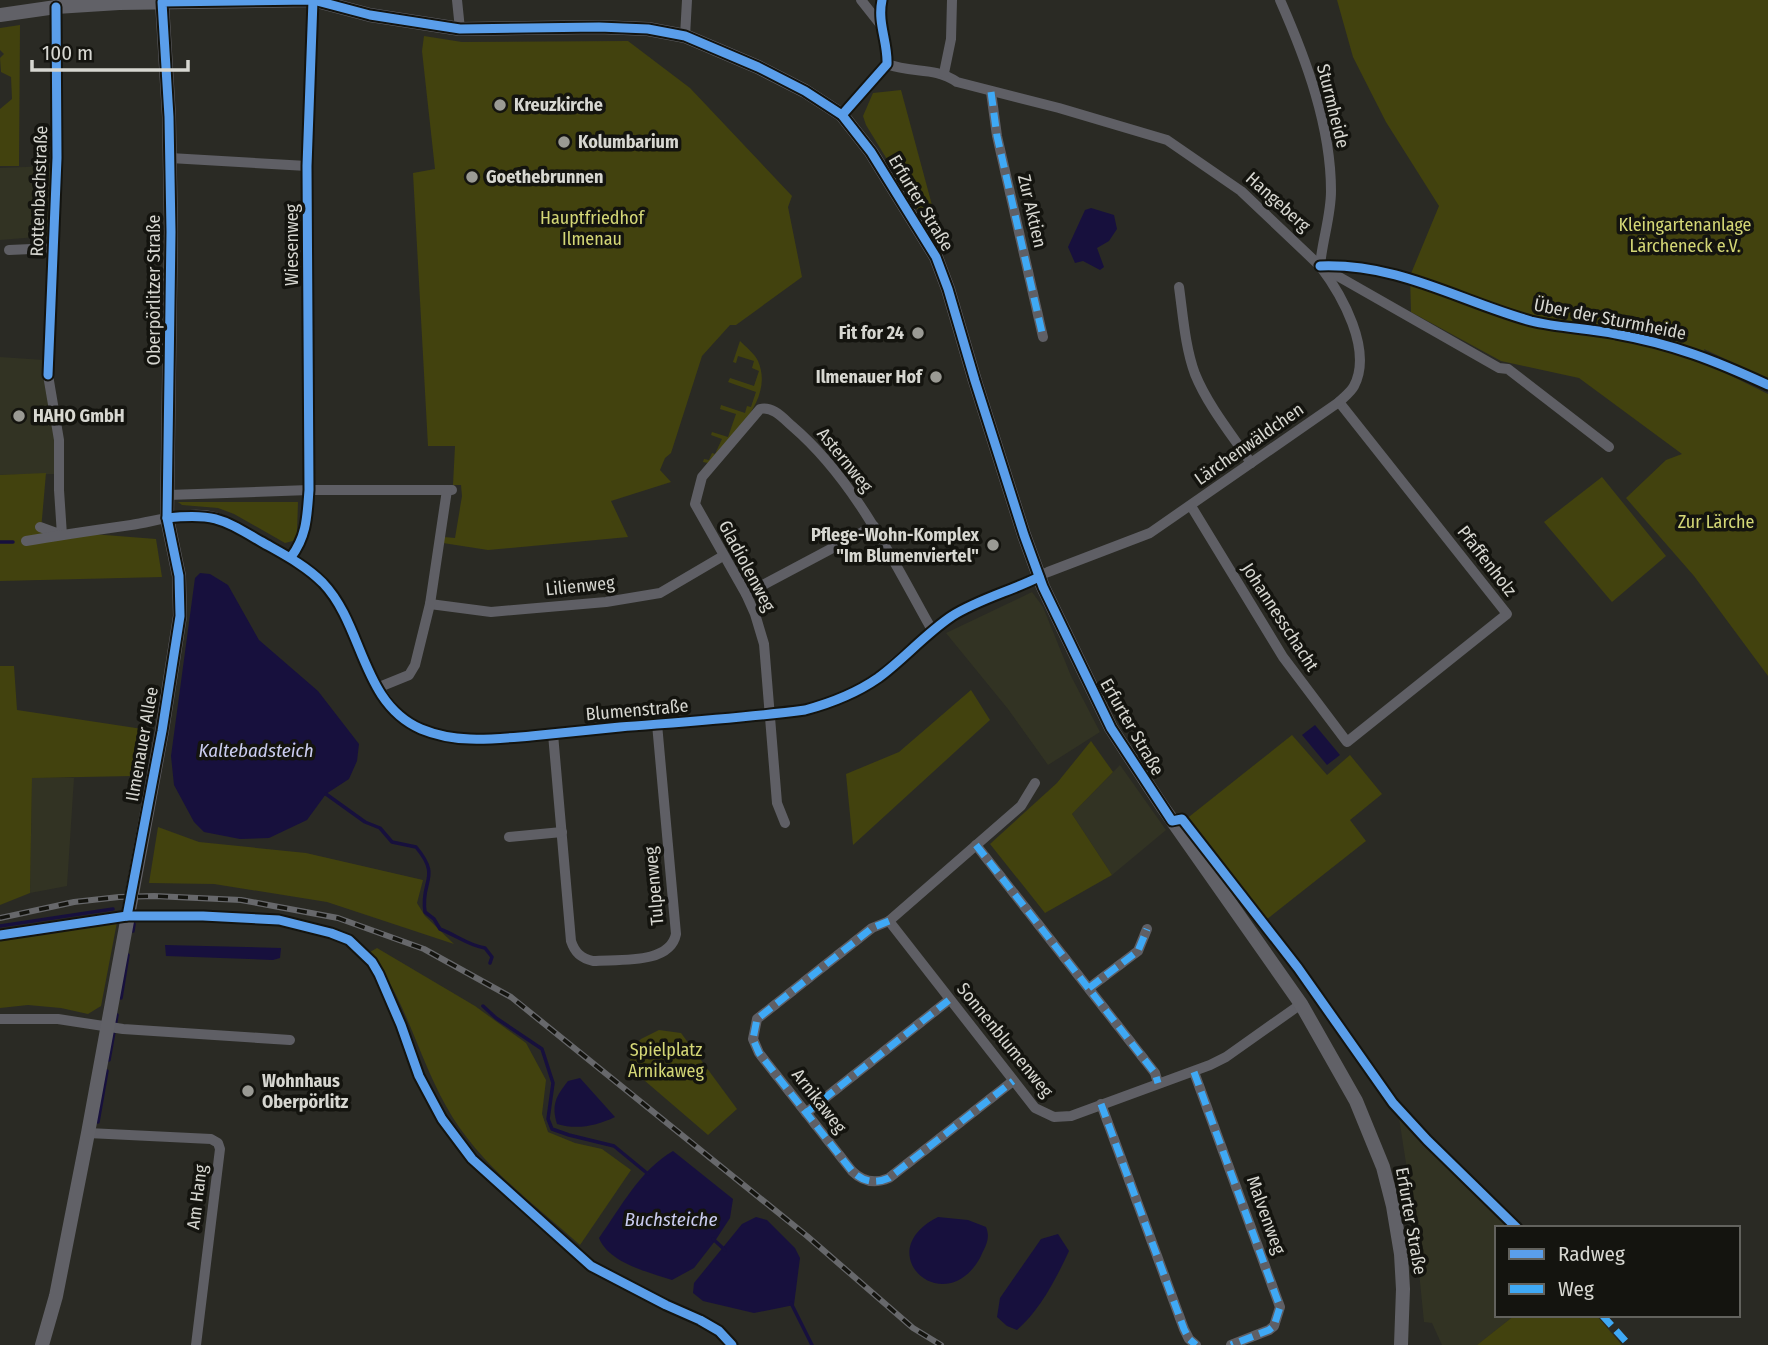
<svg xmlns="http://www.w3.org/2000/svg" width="1768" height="1345" font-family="'Fira Sans Condensed',sans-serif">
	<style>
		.built { fill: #323323 }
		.green { fill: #42420e }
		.water { fill: #17103d }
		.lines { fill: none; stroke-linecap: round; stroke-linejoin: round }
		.stream { stroke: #17103d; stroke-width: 3.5 }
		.street { stroke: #5f5f65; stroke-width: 10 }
		.secondary { stroke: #616167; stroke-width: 14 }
		.rail-casing { stroke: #67686b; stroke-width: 6 }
		.rail { stroke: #14140f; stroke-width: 3.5; stroke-dasharray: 10; stroke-linecap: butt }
		.quiet { stroke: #3fa9f5; stroke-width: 7; stroke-dasharray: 14 7; stroke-linecap: butt }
		.cycleway-casing { stroke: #14140f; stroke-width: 13 }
		.cycleway { stroke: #5a9eea; stroke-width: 9 }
		.poi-dot { fill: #9a9a94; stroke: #14140f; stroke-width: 2.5 }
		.labels { text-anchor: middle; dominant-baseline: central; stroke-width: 7; stroke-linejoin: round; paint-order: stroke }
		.poi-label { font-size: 18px; font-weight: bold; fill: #d7d7d1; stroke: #14140f; text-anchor: start }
		.street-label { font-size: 18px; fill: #d7d7d1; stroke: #14140f }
		.park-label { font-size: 18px; fill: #d4d776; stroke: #14140f }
		.water-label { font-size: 19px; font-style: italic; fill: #cbcdf0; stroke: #14140f }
	</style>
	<rect width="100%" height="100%" fill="#2a2a24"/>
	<g class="built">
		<path d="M51,166L49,236L0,240V168Z"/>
		<path d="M0,357L44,360L55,443L54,474L0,475Z"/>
		<path d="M1032,592L1043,607L1071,676L1100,732L1048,765L1008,709L946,633Z"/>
		<path d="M1120,765L1166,830L1112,875L1072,814Z"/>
		<path d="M32,777L74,778L67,886L30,893Z"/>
		<path d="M1399,1118L1511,1228H1497V1315H1515L1477,1345H1442L1432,1323L1424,1322L1412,1202Z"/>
	</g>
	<g class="green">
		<path d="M1337,0H1768V379L1704,349L1709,365L1768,394V676L1694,576L1626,498L1666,460L1682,454L1579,378L1501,361L1411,312L1410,276L1439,206L1386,122L1353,57Z"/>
		<path d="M20,25L19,166H0V109L12,99L11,77L1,72L0,58L4,54L0,50V28Z"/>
		<path d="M424,36L462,42L628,41L690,88L792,196L788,207L802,277L736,325H730L702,356L671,453L665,458L660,470L671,482L611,501L628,537L488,550L443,543L444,537L455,538L462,496L461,485H453L455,446H428L413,173L435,169L422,51Z"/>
		<path d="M901,90L936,220L937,241L866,125L863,116L873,93Z"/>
		<path d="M740,341C746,347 755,354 758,361C775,400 731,436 708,463L703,462L704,459L709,460L712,453L715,454L722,439L711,435L712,432L728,437L736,414L720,409L721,405L745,413L747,406L751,407L756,392L728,382L730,378L754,386L759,371L752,368L754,361L738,356L736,363L733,362Z"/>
		<path d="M46,473L41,530L156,539L162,577L0,581V475Z"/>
		<path d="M1602,477L1666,556L1612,602L1544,522Z"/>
		<path d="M178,502H298L297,533L293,541L285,543L234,514L218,508L182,505Z"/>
		<path d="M0,666H14L17,710L149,730L141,771L132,776L32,778L30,893L0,905Z"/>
		<path d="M971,690L990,720L853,845L846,774L899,752Z"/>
		<path d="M1292,735L1327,775L1350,755L1382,794L1350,820L1366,841L1266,920L1185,820Z"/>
		<path d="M1091,741L1113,772L1072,814L1112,875L1045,913L990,844L1057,783Z"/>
		<path d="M158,827L199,842L306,853L423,880L417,903L425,916L454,944L327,902L214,884L149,883Z"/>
		<path d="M117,922L101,1006L88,1014L61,1008L28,1005L0,1008V938Z"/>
		<path d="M377,948L475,1006L526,1043L546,1080L542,1114L548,1132L575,1143L602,1149L631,1170L580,1245C533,1203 477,1163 446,1106C418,1056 405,998 370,952Z"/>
		<path d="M659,1030L681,1033L737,1109L708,1135L630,1068L631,1049L641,1039Z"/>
		<path d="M1515,1315H1596L1622,1345H1477Z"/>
	</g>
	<g class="water">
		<path d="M1091,208L1114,215L1117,229L1109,241L1097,248L1104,267L1100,270L1083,261L1075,263L1068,247L1085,210Z"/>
		<path d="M200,573L210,574L228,585L259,640L318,691L359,744L357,761L349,779L326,794L307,820L269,838L240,839L204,832L194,822L174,785L171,756L195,578Z"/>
		<path d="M1315,725L1340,755L1327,765L1302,735Z"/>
		<path d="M165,945L281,948L280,958L273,960L166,956Z"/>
		<path d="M580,1078L615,1117C596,1126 577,1130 557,1124C551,1105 556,1096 568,1081Z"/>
		<path d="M673,1151L733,1199L730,1218L715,1241L694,1268L672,1280C648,1272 609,1263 599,1238C621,1207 640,1170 673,1151Z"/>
		<path d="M756,1217L767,1220L795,1248L800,1258L794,1305L754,1313L703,1301L693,1293L694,1283L742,1224Z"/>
		<path d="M938,1217L968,1220L986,1227C991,1239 985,1247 980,1258C944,1322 868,1252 938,1217Z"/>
		<path d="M1058,1234L1069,1251C1056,1279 1040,1310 1017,1330L1007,1326L997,1317L1000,1298L1041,1239Z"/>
	</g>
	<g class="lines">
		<g class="stream">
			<path d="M0,542H13"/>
			<path d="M326,794L365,822L380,828L392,842L416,847C442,878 420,880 425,912L434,919L440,929C456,935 469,946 485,948L492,957L490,963"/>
			<path d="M0,926L113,909"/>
			<path d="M133,931L134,924"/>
			<path d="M121,998L128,955"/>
			<path d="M483,1006L496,1018L542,1049L553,1083L548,1119L552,1129L569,1135L614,1146L648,1174"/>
			<path d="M109,1060L117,1015"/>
			<path d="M98,1122L107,1071"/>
			<path d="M713,1239L725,1250"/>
			<path d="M791,1303L812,1345"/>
		</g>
		<g class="street">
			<path d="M457,0L460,29"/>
			<path d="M861,0L880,24"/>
			<path d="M1280,0C1306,59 1331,126 1331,191C1331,216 1322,241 1320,266"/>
			<path d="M685,36L687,0"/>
			<path d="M887,64C913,74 933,66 957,82L1059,108L1167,140L1241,191L1320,266L1499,368L1508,369L1609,447"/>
			<path d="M944,73L951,39L952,0"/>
			<path d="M991,92L997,136L1043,337"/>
			<path d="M842,115L887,64C888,42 877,23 882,0"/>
			<path d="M170,158L307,166"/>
			<path d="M9,250L54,248"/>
			<path d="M1323,266C1400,263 1461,303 1533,321C1561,328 1589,328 1617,334C1675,345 1715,360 1768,385"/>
			<path d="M1179,287C1183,315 1185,347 1195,374C1208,406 1232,435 1251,463"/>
			<path d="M168,495L309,490H452"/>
			<path d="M1191,506L1283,657L1347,742L1507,614L1339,402"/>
			<path d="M40,527L62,535L59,490V440L48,375L57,158L56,7"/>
			<path d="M26,541C61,535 96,530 131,525C157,521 189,510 215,517C228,521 241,530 252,537C277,551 303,563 323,583C337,598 347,620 355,638C384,707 403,740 484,740L805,710L830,703L856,691L878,677L932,630L955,614L1048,572L1150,533L1339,402C1343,398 1351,392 1354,386C1373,350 1342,295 1320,266"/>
			<path d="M291,557C307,536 307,516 309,490L307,166L313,0"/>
			<path d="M746,594L874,526"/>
			<path d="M430,604L491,612L606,602L660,593L723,556"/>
			<path d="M377,688L409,675L415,665L430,604L447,490"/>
			<path d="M553,734L571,941C575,953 581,958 593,961C618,959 670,965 676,934L657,724"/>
			<path d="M785,823L777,803L764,644L755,614L746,594L695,504L702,477L760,409C773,406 783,418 792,426C855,480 892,559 932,630"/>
			<path d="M509,837L562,832"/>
			<path d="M976,845L1155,1073L1158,1083"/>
			<path d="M889,921L1035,1108L1054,1117L1071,1116L1210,1065L1226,1057L1301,1004"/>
			<path d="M1089,988L1138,951L1147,929"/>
			<path d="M0,1019H58L123,1029L290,1040"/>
			<path d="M1194,1072L1280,1307L1274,1326L1269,1330L1231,1345"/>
			<path d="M1013,1081L889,1178C875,1184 863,1182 852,1171L759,1053L753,1039L757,1019L872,928L889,921L1021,806L1035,783"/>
			<path d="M1101,1104L1184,1329L1189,1339L1196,1345"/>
			<path d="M806,1113L949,1000"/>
			<path d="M88,1133L211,1139L218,1143L220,1149L196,1345"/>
		</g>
		<g class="secondary">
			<path d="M0,15L56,7L119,3L313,0L370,15L460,29L599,27L648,29L685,36L758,67L805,91L842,115L871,152L936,257L948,289L975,381L1024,535L1043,587L1111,728L1162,806L1301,1004L1356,1101L1383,1167L1393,1206L1401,1254L1403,1289L1401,1345"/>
			<path d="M42,1345L56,1296L88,1133L162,731L180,616L179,576L167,518L171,232L169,117L162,2"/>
		</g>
		<g class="rail-casing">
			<path id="rail" d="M0,918L74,902L119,897L154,896L241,900L338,918L424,949L511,997L807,1236L913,1328L941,1345"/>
		</g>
		<use href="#rail" class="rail"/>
		<g class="quiet">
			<path d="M991,92L997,136L1043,337"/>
			<path d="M976,845L1155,1073L1158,1083"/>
			<path d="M889,921L872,928L757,1019L753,1039L759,1053L852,1171C863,1182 875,1184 889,1178L1013,1081"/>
			<path d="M1089,988L1138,951L1147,929"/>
			<path d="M1194,1072L1280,1307L1274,1326L1269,1330L1231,1345"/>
			<path d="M1101,1104L1184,1329L1189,1339L1196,1345"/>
			<path d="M806,1113L949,1000"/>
			<path d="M1602,1315L1629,1345"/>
		</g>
		<g class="cycleway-casing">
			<g id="cycleway">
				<path d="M842,115L887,64C888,42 877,23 882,0"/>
				<path d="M1320,266C1399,263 1459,301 1531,321C1559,328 1588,328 1616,334C1673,344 1716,361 1768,385"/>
				<path d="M48,375L57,158L56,7"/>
				<path d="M167,518C215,513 222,519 262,542C283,554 305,565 323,583C364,626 361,703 421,729C457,744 493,739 531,736C561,733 590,730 620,727C682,722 744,718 805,710C831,703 855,694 878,678C904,659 925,634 952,616C979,599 1011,591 1039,577"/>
				<path d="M291,557C307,536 307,516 309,490L307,166L313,0"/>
				<path d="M127,916L162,731L180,616L179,576L167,518L171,232L169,117L162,2L313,0L370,15L460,29L599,27L648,29L685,36L758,67L805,91L842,115L871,152L936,257L948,289L975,381L1024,535L1043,587L1111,728L1172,821L1182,819L1298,968L1393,1103L1427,1140L1517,1228"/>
				<path d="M0,935L127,916H203L279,920L331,933L349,940L372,962L379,974L401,1025L419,1076L442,1119L472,1159L591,1266L666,1305L700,1320L719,1331L732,1345"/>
			</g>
		</g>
		<use href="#cycleway" class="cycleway"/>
	</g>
	<g class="poi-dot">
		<circle cx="500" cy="105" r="7"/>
		<circle cx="564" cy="142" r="7"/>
		<circle cx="472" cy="177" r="7"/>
		<circle cx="918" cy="333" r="7"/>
		<circle cx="936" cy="377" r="7"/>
		<circle cx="19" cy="416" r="7"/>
		<circle cx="993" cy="545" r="7"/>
		<circle cx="248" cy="1091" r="7"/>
	</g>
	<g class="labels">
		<g class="poi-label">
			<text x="514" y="105">Kreuzkirche</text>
			<text x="578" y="142">Kolumbarium</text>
			<text x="486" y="177">Goethebrunnen</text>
			<text x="904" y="333" text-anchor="end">Fit for 24</text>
			<text x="922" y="377" text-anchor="end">Ilmenauer Hof</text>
			<text x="33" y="416">HAHO GmbH</text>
			<text x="979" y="535" text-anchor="end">Pflege-Wohn-Komplex<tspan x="979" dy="21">"Im Blumenviertel"</tspan></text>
			<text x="262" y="1081">Wohnhaus<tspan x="262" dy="21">Oberpörlitz</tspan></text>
		</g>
		<g class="street-label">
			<text transform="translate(1333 106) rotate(76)">Sturmheide</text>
			<text transform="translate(39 191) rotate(-88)">Rottenbachstraße</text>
			<text transform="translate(1278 202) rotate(42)">Hangeberg</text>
			<text transform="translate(921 203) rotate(59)">Erfurter Straße</text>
			<text transform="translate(1032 211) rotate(77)">Zur Aktien</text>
			<text transform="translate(292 245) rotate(-90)">Wiesenweg</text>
			<text transform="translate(154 290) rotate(-90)">Oberpörlitzer Straße</text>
			<text transform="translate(1610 319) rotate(11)">Über der Sturmheide</text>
			<text transform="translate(1249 444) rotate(-35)">Lärchenwäldchen</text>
			<text transform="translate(845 460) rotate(51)">Asternweg</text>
			<text transform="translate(1487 561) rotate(52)">Pfaffenholz</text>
			<text transform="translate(747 566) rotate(62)">Gladiolenweg</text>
			<text transform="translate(580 586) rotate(-6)">Lilienweg</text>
			<text transform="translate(1280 617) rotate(57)">Johannesschacht</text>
			<text transform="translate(637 710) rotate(-5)">Blumenstraße</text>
			<text transform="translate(1132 727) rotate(60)">Erfurter Straße</text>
			<text transform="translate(142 744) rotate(-80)">Ilmenauer Allee</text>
			<text transform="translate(654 886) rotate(-95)">Tulpenweg</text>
			<text transform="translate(1005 1040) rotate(51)">Sonnenblumenweg</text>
			<text transform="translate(819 1101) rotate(52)">Arnikaweg</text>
			<text transform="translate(197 1197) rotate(-83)">Am Hang</text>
			<text transform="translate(1266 1215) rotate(70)">Malvenweg</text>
			<text transform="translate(1411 1221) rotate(80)">Erfurter Straße</text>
		</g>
		<g class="park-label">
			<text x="592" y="218">Hauptfriedhof<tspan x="592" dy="21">Ilmenau</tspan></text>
			<text x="1685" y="225">Kleingartenanlage<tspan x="1685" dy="21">Lärcheneck e.V.</tspan></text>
			<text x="1716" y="522">Zur Lärche</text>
			<text x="666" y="1050">Spielplatz<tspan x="666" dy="21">Arnikaweg</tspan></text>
		</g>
		<g class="water-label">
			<text x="256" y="750">Kaltebadsteich</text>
			<text x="671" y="1219">Buchsteiche</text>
		</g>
	</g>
	<rect x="1495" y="1226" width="245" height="91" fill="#14140f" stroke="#62625d" stroke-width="2"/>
	<rect x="1509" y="1249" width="35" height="10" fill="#5a9eea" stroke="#62625d" stroke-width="2"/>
	<text x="1558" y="1261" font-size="21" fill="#d7d7d1">Radweg</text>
	<rect x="1509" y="1284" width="35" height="10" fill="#3fa9f5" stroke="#62625d" stroke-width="2"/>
	<text x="1558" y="1296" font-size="21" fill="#d7d7d1">Weg</text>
	<path d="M32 60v10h156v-10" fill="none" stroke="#d7d7d1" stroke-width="3.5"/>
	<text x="42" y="60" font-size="21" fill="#d7d7d1" stroke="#14140f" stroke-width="5" paint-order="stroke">100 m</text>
</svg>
